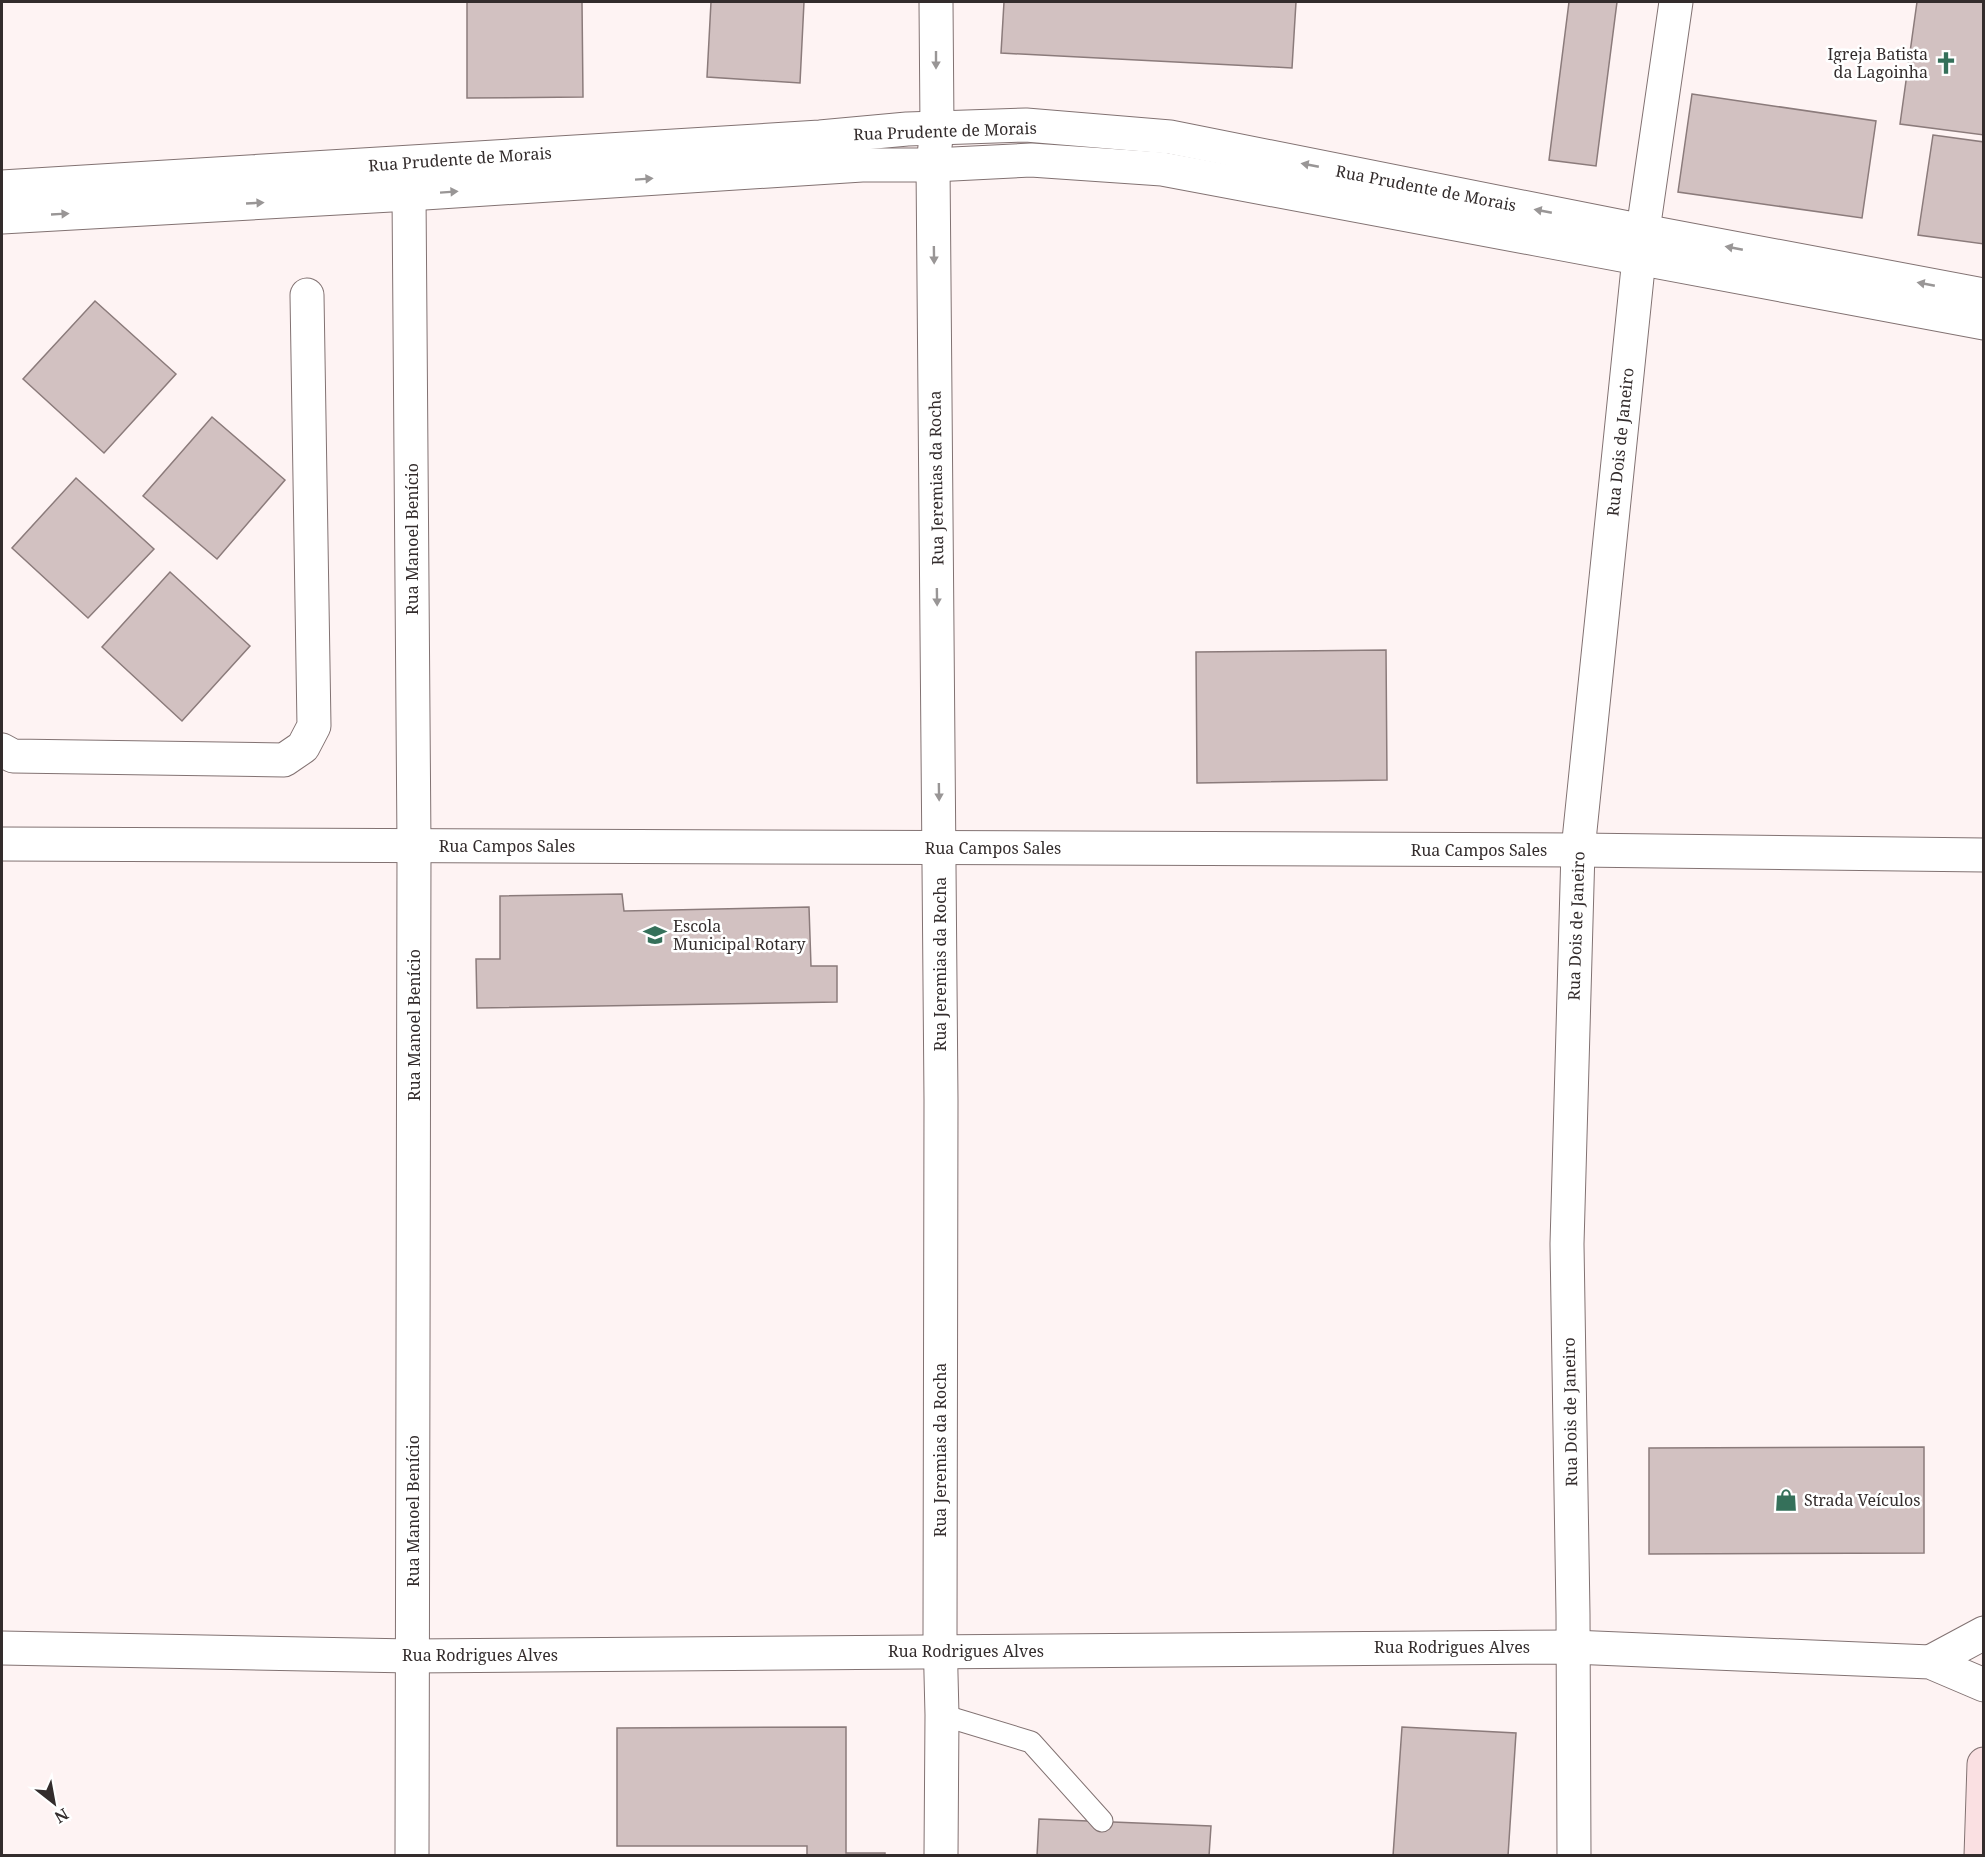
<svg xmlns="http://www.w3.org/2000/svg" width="1985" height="1857" font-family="'Noto Serif',serif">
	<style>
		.building { fill: #d2c1c1; stroke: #8b7b7b; stroke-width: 1.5 }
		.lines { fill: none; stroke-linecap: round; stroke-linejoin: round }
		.lane-casing { stroke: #827272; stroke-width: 23 }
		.street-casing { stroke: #827272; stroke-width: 35 }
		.secondary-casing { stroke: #827272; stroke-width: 35 }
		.lane { stroke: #fff; stroke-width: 21 }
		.street { stroke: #fff; stroke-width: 33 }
		.secondary { stroke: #fae0e2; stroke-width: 33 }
		.oneway { fill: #999696 }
		.labels { text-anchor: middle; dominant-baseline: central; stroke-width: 5; stroke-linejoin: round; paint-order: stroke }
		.poi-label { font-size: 16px; fill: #332c2c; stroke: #fff; text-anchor: start }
		.street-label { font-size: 16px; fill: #332c2c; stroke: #fff }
	</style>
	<rect width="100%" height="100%" fill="#fef3f3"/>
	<g class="building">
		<path d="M467,2H582L583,97L467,98Z"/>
		<path d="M711,2H804L800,83L707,77Z"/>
		<path d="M1004,2H1296L1292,68L1001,53Z"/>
		<path d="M1569,2H1617L1596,166L1549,160Z"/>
		<path d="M1917,2H1984V135L1900,124Z"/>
		<path d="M1692,94L1876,121L1862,218L1678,192Z"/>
		<path d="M1933,135L1984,142V244L1918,235Z"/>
		<path d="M95,301L176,374L104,453L23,379Z"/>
		<path d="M212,417L285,480L217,559L143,496Z"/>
		<path d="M76,478L154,549L88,618L12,548Z"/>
		<path d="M170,572L250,646L182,721L102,647Z"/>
		<path d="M1386,650L1387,780L1197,783L1196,652Z"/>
		<path d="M622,894L624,911L809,907L811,966H837V1002L477,1008L476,959H500V896Z"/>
		<path d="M1924,1447V1553L1649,1554V1448Z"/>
		<path d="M846,1727V1853H885V1856H807V1846H617V1728Z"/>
		<path d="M1402,1727L1516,1733L1508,1856H1393Z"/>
		<path d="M1039,1819L1211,1826L1209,1856H1037Z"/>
	</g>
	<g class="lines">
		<g class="lane-casing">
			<path id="lane" d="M942,1715L1031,1742L1102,1821"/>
		</g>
		<g class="street-casing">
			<g id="street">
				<path d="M936,2L937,128L933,165L941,1100L940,1634L942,1715L941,1856"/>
				<path d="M2,187L820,137L907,129L1026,125L1170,137L1643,231L1984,295"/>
				<path d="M409,194L414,846L412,1856"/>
				<path d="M2,217L409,194L862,165H933L1031,160L1162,169L1984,323"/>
				<path d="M2,750L13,756L284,760L303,747L314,726L307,295"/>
				<path d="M2,844L1578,850L1984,855"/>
				<path d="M2,1648L411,1656L1572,1647L1930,1662L1984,1685"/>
				<path d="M1930,1662L1984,1633"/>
				<path d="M1574,1856L1573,1614L1567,1244L1578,850L1639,258L1676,2"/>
			</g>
		</g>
		<g class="secondary-casing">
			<path id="secondary" d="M1981,1856L1984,1764"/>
		</g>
		<use href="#lane" class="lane"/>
		<use href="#street" class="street"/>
		<use href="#secondary" class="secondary"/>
	</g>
	<defs><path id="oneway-solid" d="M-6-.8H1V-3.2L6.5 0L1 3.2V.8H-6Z" transform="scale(1.5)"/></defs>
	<g class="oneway">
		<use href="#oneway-solid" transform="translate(936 60) rotate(90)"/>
		<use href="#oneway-solid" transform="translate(1310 165) rotate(-169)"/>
		<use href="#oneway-solid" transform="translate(644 179) rotate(-4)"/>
		<use href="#oneway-solid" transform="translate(449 192) rotate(-4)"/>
		<use href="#oneway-solid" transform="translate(255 203) rotate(-3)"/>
		<use href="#oneway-solid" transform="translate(1543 211) rotate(-169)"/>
		<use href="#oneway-solid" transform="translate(60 214) rotate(-3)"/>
		<use href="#oneway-solid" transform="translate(1734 248) rotate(-169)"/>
		<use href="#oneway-solid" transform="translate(934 255) rotate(89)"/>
		<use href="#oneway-solid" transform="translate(1926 284) rotate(-169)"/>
		<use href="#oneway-solid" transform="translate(937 597) rotate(89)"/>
		<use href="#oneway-solid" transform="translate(939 792) rotate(89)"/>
	</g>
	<defs>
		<g id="church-bare" transform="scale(1.8)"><path d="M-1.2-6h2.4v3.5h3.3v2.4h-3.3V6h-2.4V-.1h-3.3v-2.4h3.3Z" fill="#35705a" stroke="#fff" stroke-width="2.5" paint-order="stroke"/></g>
		<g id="school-bare" transform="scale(1.8)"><path d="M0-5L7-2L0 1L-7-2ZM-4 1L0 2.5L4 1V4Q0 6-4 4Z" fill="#35705a" stroke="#fff" stroke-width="2.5" paint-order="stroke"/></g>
		<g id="shop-bare" transform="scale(1.8)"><path d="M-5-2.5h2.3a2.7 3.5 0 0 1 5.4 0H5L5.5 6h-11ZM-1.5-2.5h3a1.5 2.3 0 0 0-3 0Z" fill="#35705a" stroke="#fff" stroke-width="2.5" paint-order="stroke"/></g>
	</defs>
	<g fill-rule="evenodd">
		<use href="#church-bare" x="1946" y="63"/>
		<use href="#school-bare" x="655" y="935"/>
		<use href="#shop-bare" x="1786" y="1500"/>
	</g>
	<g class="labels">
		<g class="poi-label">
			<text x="1928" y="54" text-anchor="end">Igreja Batista<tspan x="1928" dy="18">da Lagoinha</tspan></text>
			<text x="673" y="926">Escola<tspan x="673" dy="18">Municipal Rotary</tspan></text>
			<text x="1804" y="1500">Strada Veículos</text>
		</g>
		<g class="street-label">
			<text transform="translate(945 131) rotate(-2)">Rua Prudente de Morais</text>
			<text transform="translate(460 159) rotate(-4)">Rua Prudente de Morais</text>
			<text transform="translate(1426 188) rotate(11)">Rua Prudente de Morais</text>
			<text transform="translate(1620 442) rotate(-84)">Rua Dois de Janeiro</text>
			<text transform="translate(936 478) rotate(-91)">Rua Jeremias da Rocha</text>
			<text transform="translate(412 539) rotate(-90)">Rua Manoel Benício</text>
			<text x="507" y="846">Rua Campos Sales</text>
			<text x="993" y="848">Rua Campos Sales</text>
			<text x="1479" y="850">Rua Campos Sales</text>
			<text transform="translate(1576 926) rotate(-88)">Rua Dois de Janeiro</text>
			<text transform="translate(940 964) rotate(-90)">Rua Jeremias da Rocha</text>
			<text transform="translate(414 1025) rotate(-90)">Rua Manoel Benício</text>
			<text transform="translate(1570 1412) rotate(-91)">Rua Dois de Janeiro</text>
			<text transform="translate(940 1450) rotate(-90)">Rua Jeremias da Rocha</text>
			<text transform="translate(413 1511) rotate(-90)">Rua Manoel Benício</text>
			<text x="1452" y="1647">Rua Rodrigues Alves</text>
			<text x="966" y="1651">Rua Rodrigues Alves</text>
			<text x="480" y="1655">Rua Rodrigues Alves</text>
		</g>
	</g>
	<rect width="1985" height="1857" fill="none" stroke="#332c2c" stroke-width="6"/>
	<g transform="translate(54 1803) rotate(149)" stroke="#ffffff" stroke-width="4.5" paint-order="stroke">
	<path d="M0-4.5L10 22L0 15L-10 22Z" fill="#332c2c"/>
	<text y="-9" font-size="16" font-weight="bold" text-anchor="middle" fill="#332c2c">N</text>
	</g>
</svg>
